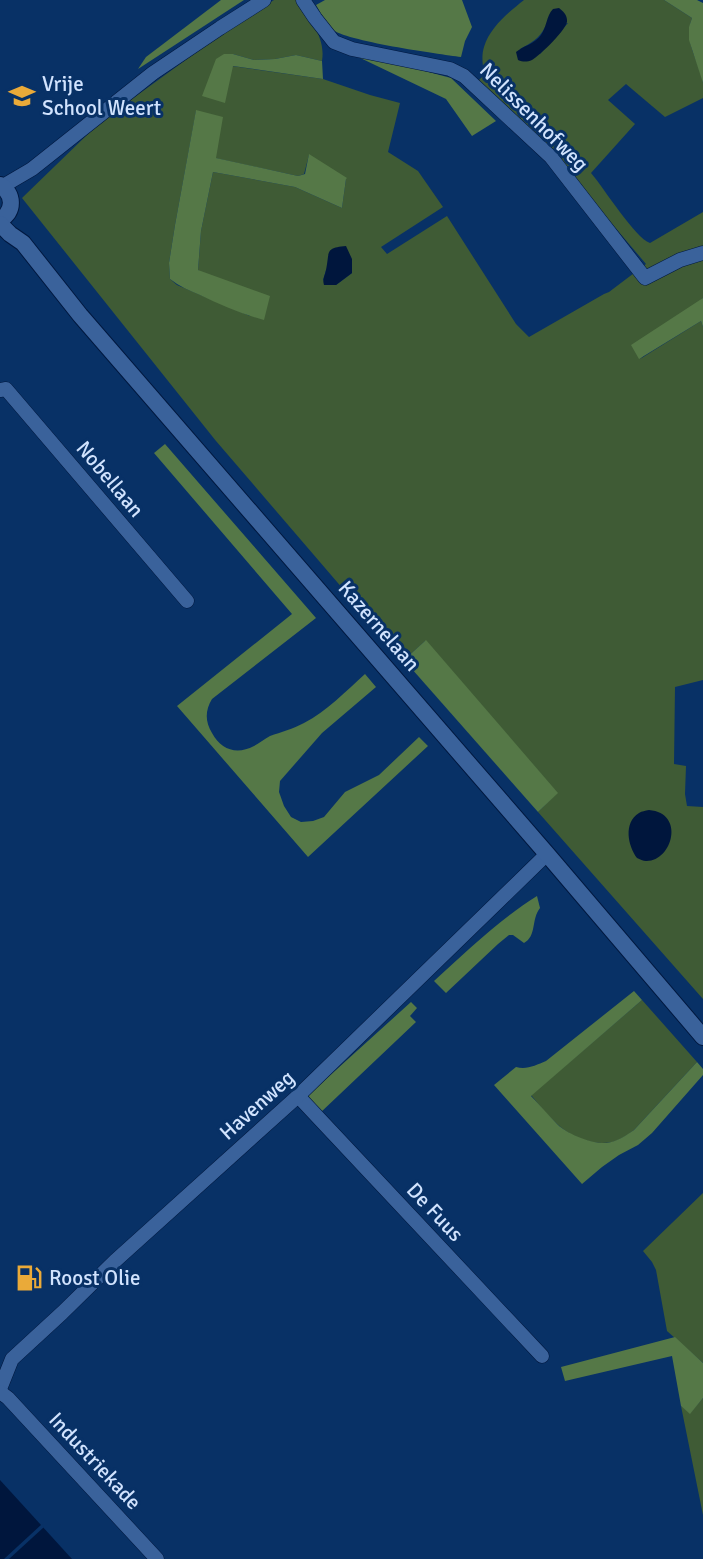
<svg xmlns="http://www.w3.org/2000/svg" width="703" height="1559" font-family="Signika,sans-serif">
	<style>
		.green { fill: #3f5b35; fill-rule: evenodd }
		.forest { fill: #557847 }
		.water { fill: #00163d }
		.pier { fill: #083166 }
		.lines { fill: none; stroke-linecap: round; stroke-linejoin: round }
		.minor-casing { stroke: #00183f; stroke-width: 15 }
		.tertiary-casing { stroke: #00183f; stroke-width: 18 }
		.minor { stroke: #3a629b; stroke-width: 14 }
		.tertiary { stroke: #3a629b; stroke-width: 16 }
		.labels { text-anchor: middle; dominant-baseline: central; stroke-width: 6; stroke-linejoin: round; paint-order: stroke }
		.poi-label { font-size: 21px; fill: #d1e3fe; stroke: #083166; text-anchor: start }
		.street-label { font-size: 21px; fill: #d1e3fe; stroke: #083166 }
	</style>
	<rect width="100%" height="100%" fill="#083166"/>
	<g class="green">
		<path d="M274,0H296C309,20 326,36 322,61L296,55L275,59L254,60L233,54L232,66L323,79L370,95L400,103L388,152L418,171L443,207L381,247L387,254L447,216L516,324L529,337L604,294L609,292L646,264L585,192L474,85L484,75C483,66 481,56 484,47C490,27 509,12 524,0H664L692,18C683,43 699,59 703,83C703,88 703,93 703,98L665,117L626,84L608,100L635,124L591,173C604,188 635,238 650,243L703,212V298L640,359L701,321L703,327V680L675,687L674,764L686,766L685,794L687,806L703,807V999L538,812L557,793L425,641L404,660L216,441L22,198L89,133L132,99L242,19ZM568,23L540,54L520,49C531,43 539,39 545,27ZM196,111L215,158L298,176L304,174L309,155L346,179L342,208L295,187L213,172L201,231L198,270L250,316L177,285L170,279L169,263L175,225ZM326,270L352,273L336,285L323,280Z"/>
		<path d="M642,1000L697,1062L634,1130C630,1133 626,1136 622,1138C602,1150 573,1139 557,1124C547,1115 539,1105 531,1095Z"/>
		<path d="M703,1193V1363L667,1331L656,1270L652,1262L643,1251Z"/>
		<path d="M703,1398V1515L681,1406L690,1413Z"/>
	</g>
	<g class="forest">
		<path d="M221,0H244L138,69L146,57Z"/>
		<path d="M325,0H462L472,27L465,41L461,57C439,54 344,41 332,29C325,23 321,13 316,5Z"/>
		<path d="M664,0H697L703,3V83L689,40V27L692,18Z"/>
		<path d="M224,54H233L254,60L275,59L296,55L322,61L323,79L233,66L225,103L202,96L216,59Z"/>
		<path d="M352,54L380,59L451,78L496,121L472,136L446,99Z"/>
		<path d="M196,110L223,117L216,158L298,176L305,174L309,154L347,178L346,179L342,208L295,187L213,172L201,231L198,270L270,296L264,320C242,314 221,305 200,295C190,291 179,286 170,279L169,263L175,225Z"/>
		<path d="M703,298V327L701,321L639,359L631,345Z"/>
		<path d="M165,444L316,618L212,699C205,710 205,722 212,733C221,750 237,755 254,746C260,743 264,739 270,736C281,732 293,729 304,723C327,711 346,691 365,674L376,687L322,733L280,781L279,792L284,806L291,817L301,822L313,821L324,817L345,792L379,775L419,737L428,746L308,857L177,706L292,614L154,453Z"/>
		<path d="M426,640L558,793L538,812L404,660Z"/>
		<path d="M537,896L540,908C531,919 537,936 524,943L513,935H509L498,944L446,993L434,981C467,951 499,920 537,896Z"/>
		<path d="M634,991L642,1000L531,1096C540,1105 548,1115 557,1124C563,1130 573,1135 581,1138C604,1147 614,1144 634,1130L697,1062L703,1069V1075L652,1133L638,1145L619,1155L602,1167L582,1184L494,1085L516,1067C527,1070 536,1065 546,1061Z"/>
		<path d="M411,1002L417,1008L410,1016L416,1022L320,1113L305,1098Z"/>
		<path d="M675,1337L703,1363V1398L690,1414L681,1406L672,1356L565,1381L561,1367Z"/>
	</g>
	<g class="water">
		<path d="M559,8C563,11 567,15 567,20C569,28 539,56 532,60C527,62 523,62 518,60L516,52C523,46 535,44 541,35C547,27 546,16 553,9Z"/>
		<path d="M346,246L352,259V273L336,285H324C322,279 325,276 326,270C330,252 324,248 346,246Z"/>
		<path d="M649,810C686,813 672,862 646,861C643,861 640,859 637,858C628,846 623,823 639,813C642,811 645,811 649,810Z"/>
		<path d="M0,1480L72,1559H0Z"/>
	</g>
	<path class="pier" d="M42,1524L44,1527L9,1559H4Z"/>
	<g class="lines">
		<g class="minor-casing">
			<g id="minor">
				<path d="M303,0L315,18L334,42L352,49L450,69L464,76L551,157L645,278L680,260L703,253"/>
				<path d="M3,186L32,169L153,73L220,28L264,0"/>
				<path d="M0,390L6,389L187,601"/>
				<path d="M298,1096L542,1356"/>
				<path d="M0,1389L12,1359L62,1313L115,1261L298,1096L547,854"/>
				<path d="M0,1392L8,1398L157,1559"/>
			</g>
		</g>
		<g class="tertiary-casing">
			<g id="tertiary">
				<path d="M0,185C14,194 15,211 0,220"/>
				<path d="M0,224L10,234L23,243L80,315L547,854L703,1037"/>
			</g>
		</g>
		<use href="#minor" class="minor"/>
		<use href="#tertiary" class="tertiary"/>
	</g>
	<defs>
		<g id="school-bare" transform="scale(2.07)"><path d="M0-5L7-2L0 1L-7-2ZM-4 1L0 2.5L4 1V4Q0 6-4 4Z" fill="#eaaa39" stroke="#083166" stroke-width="2.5" paint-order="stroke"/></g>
		<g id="fuel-bare" transform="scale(2.07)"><path d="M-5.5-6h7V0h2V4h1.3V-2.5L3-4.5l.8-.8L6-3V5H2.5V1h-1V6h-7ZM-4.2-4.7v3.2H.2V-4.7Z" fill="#eaaa39" stroke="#083166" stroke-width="2.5" paint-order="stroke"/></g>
	</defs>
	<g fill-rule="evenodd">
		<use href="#school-bare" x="22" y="96"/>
		<use href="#fuel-bare" x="29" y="1278"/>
	</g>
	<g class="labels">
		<g class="poi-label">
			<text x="42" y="84">Vrije<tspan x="42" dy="24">School Weert</tspan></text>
			<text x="49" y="1278">Roost Olie</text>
		</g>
		<g class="street-label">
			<text transform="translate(534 117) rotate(45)">Nelissenhofweg</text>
			<text transform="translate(110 479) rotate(50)">Nobellaan</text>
			<text transform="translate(379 626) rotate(49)">Kazernelaan</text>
			<text transform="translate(257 1105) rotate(-42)">Havenweg</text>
			<text transform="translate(435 1212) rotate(47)">De Fuus</text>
			<text transform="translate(95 1461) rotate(47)">Industriekade</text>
		</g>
	</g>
</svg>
